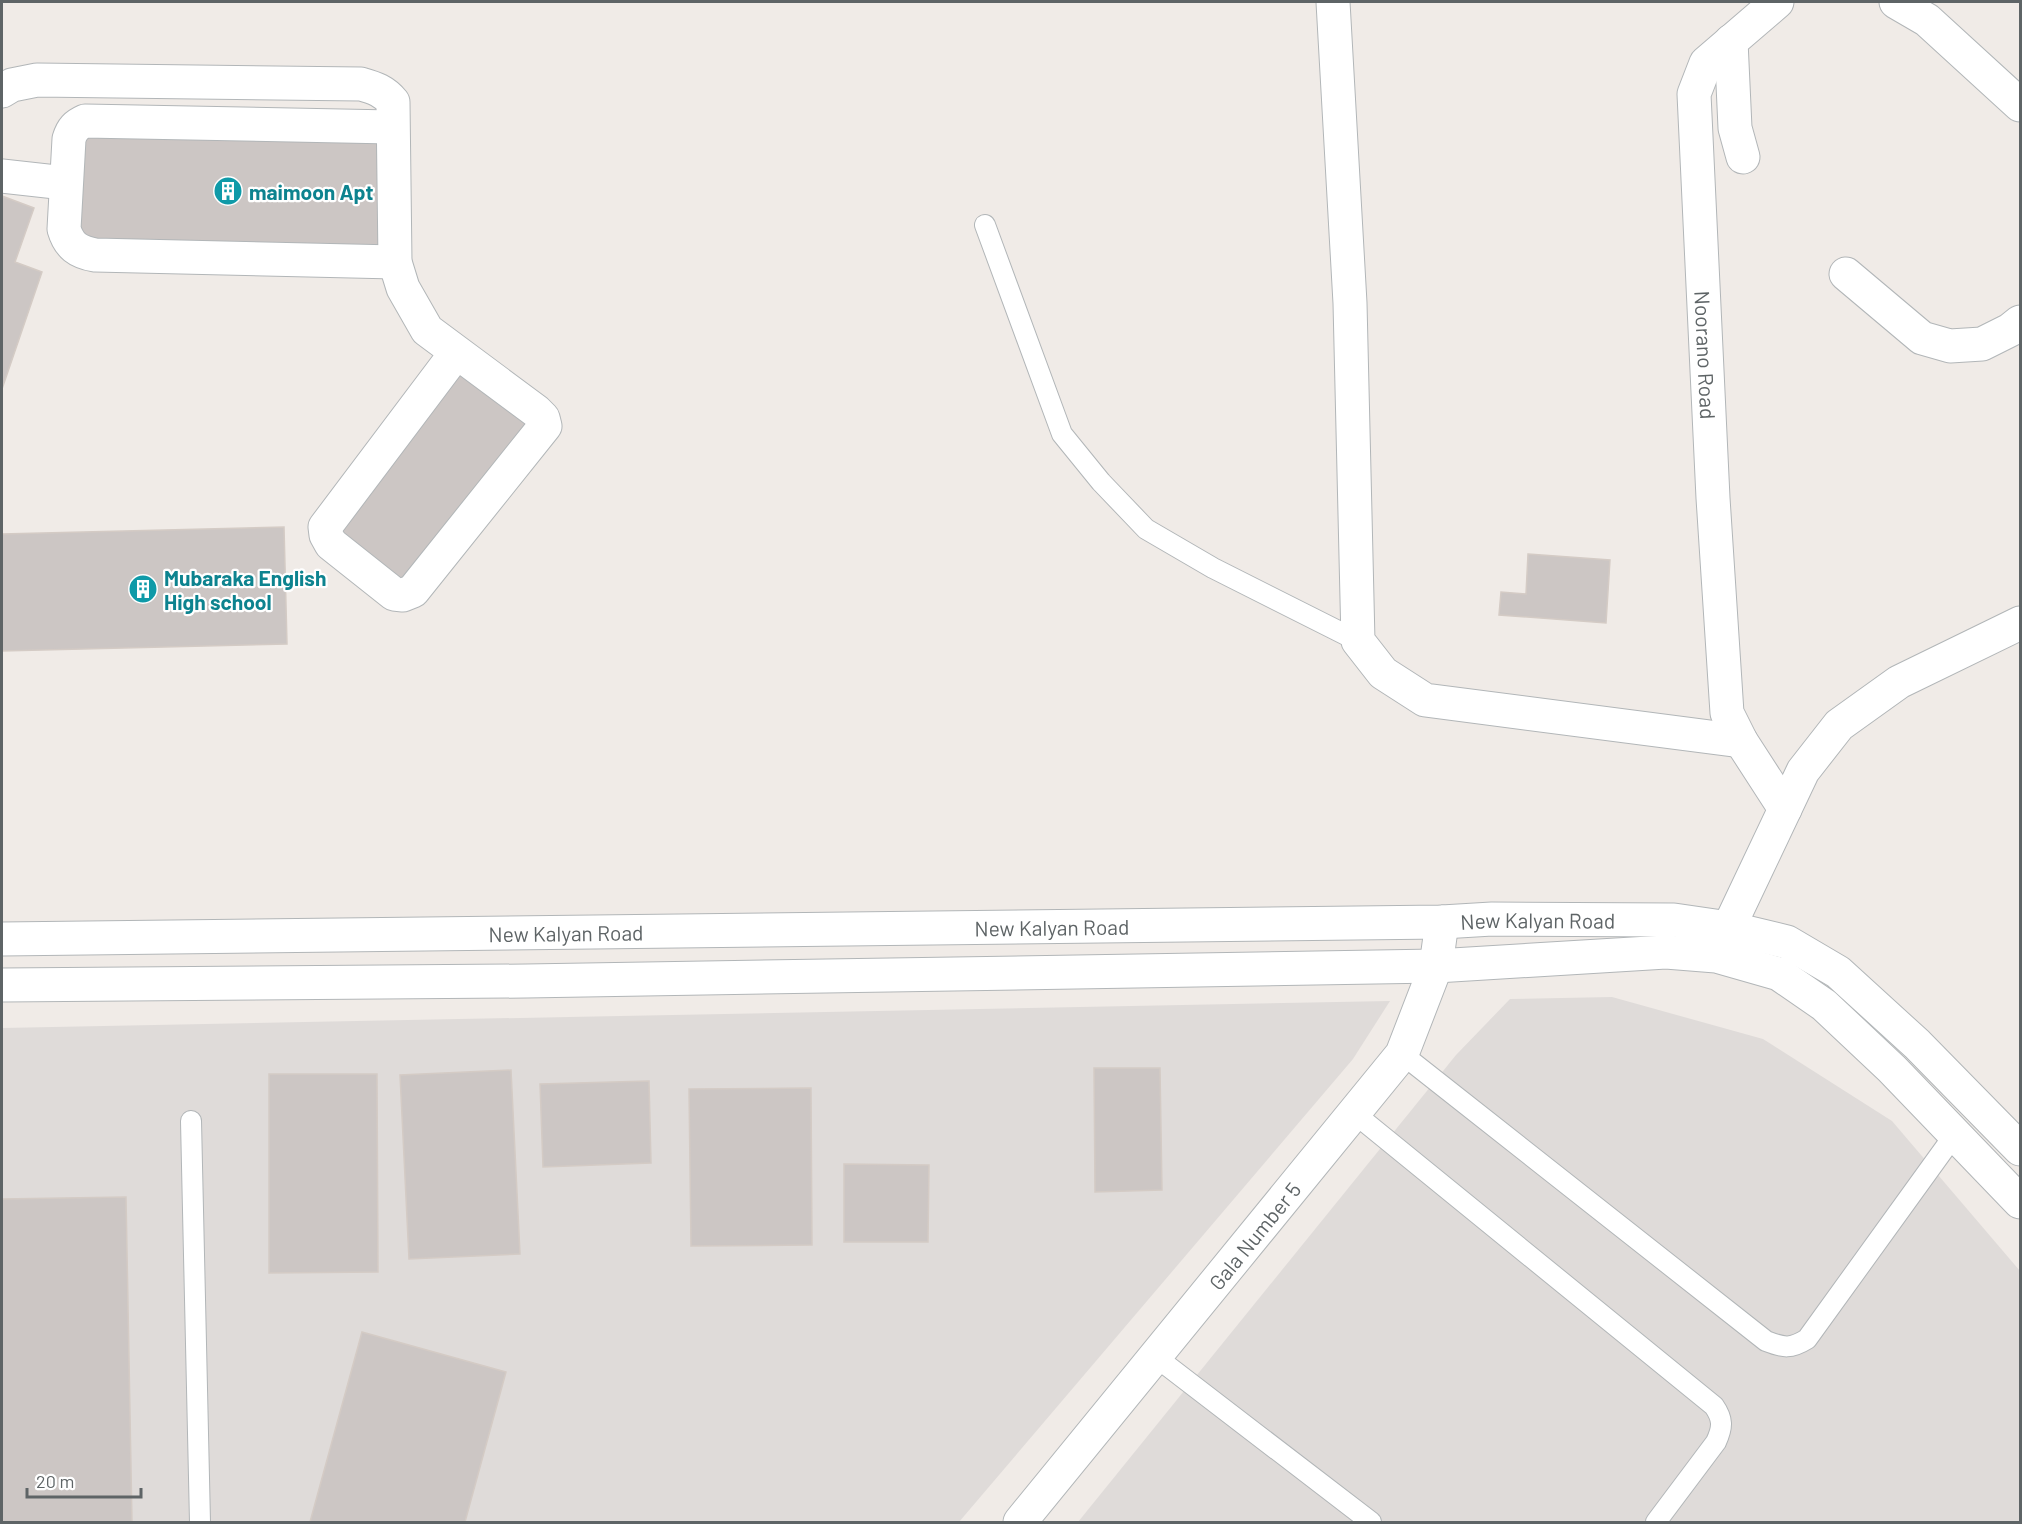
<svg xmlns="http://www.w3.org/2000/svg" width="2022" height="1524" font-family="Barlow,sans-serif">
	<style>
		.industrial { fill: #dfdbd9 }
		.building { fill: #ccc6c4; stroke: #d4cbc5; stroke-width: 1.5 }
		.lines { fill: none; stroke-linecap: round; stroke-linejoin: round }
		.service-casing { stroke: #b2b6b8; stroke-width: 22 }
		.minor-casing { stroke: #b2b6b8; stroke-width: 35 }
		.tertiary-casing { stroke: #b2b6b8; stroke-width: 35 }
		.service { stroke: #fff; stroke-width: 20 }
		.minor { stroke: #fff; stroke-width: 33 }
		.tertiary { stroke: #fff; stroke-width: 33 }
		.labels { text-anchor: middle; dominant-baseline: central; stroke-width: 4.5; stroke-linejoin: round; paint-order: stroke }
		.culture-label { font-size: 21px; font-weight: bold; fill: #0d838f; stroke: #fff; text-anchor: start }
		.street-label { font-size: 21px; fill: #5e6466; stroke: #fff }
	</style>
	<rect width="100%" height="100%" fill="#f0ebe7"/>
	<g class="industrial">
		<path d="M1612,997L1763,1039L1892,1121L2020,1271V1522H1078L1456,1055L1510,999Z"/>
		<path d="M1390,1001L1353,1059L959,1522H2V1028Z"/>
	</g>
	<g class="building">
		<path d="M76,133L384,143L382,252L73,239Z"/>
		<path d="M2,196L34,208L15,262L42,272L2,389Z"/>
		<path d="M463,363L536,420L405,586L332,529Z"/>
		<path d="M284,527L287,644L2,651V534Z"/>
		<path d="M1528,554L1610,560L1606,623L1499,615L1501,592L1526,594Z"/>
		<path d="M1094,1068H1160L1162,1190L1095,1192Z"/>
		<path d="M511,1070L520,1254L409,1259L400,1075Z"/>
		<path d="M269,1074H377L378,1272L269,1273Z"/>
		<path d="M649,1081L651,1163L543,1167L540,1084Z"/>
		<path d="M811,1088L812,1245L691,1246L689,1089Z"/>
		<path d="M844,1164L929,1165L928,1242H844Z"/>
		<path d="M126,1197L132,1522H2V1199Z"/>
		<path d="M362,1332L506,1372L465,1522H310Z"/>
	</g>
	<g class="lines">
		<g class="service-casing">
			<g id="service">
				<path d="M985,225L1062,434L1101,482L1146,529L1213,568L1358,641"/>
				<path d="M1402,1054L1766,1341C1784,1348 1791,1349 1807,1339L1955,1134"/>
				<path d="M1354,1113L1714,1406C1723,1419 1723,1427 1716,1442L1656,1522"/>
				<path d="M191,1121L200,1522"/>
				<path d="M1156,1357L1371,1522"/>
			</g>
		</g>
		<g class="minor-casing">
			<g id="minor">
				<path d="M1333,2L1350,303L1358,641L1383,673L1425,700L1741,741"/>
				<path id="s1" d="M1777,2L1706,63L1694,94L1713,498L1727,713L1741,741L1785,809"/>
				<path d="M1896,2L1927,20L2020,105"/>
				<path d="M1731,41L1735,128L1743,157"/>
				<path d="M2,91L12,85L37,80L361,84C375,88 384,91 393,102L395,262L403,288L427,330L536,411L543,418L545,426L413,591L403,595L394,594L331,544L326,535L325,527L456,353"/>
				<path d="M392,127L85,121C76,125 72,129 69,139L64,229C69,246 78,252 95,255L395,262"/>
				<path d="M2,176L65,183"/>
				<path d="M1846,274L1922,338L1950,346L1982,344L2010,330L2020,322"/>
				<path id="s2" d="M1020,1522L1402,1054L1436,966L1442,922"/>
			</g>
		</g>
		<g class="tertiary-casing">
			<g id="tertiary">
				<path id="s3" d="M2,939L1442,922L1492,919L1674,920L1729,928L1787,942L1838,972L1917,1044L2020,1149"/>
				<path d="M1720,946L1803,771L1839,725L1899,682L2020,623"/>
				<path d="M2,985L526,981L1436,966L1666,952L1716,956L1779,974L1824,1005L1892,1069L2020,1202"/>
			</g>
		</g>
		<use href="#service" class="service"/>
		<use href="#minor" class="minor"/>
		<use href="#tertiary" class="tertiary"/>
	</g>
	<defs>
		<g id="building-disc" transform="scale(1.5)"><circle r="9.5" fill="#0f9aa8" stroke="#fff"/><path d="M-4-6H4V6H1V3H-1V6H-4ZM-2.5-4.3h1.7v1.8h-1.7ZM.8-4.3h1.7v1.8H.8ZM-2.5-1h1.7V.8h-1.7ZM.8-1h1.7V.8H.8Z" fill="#fff"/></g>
	</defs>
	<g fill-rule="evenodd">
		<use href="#building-disc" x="228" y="191"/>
		<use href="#building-disc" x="143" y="589"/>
	</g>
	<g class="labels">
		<g class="culture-label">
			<text x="249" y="191">maimoon Apt</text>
			<text x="164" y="577">Mubaraka English<tspan x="164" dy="24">High school</tspan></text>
		</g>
		<g class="street-label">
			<text stroke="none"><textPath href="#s1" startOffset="388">Noorano Road</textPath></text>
			<text stroke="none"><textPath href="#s3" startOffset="1536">New Kalyan Road</textPath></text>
			<text stroke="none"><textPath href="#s3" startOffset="1050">New Kalyan Road</textPath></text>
			<text stroke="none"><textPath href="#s3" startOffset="564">New Kalyan Road</textPath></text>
			<text stroke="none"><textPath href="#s2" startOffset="370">Gala Number 5</textPath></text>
		</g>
	</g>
	<rect width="2022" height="1524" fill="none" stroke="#5e6466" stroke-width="6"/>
	<path d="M27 1488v9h114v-9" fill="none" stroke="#5e6466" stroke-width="3"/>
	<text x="36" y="1488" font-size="18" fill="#5e6466" stroke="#ffffff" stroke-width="4.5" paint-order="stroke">20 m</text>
</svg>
